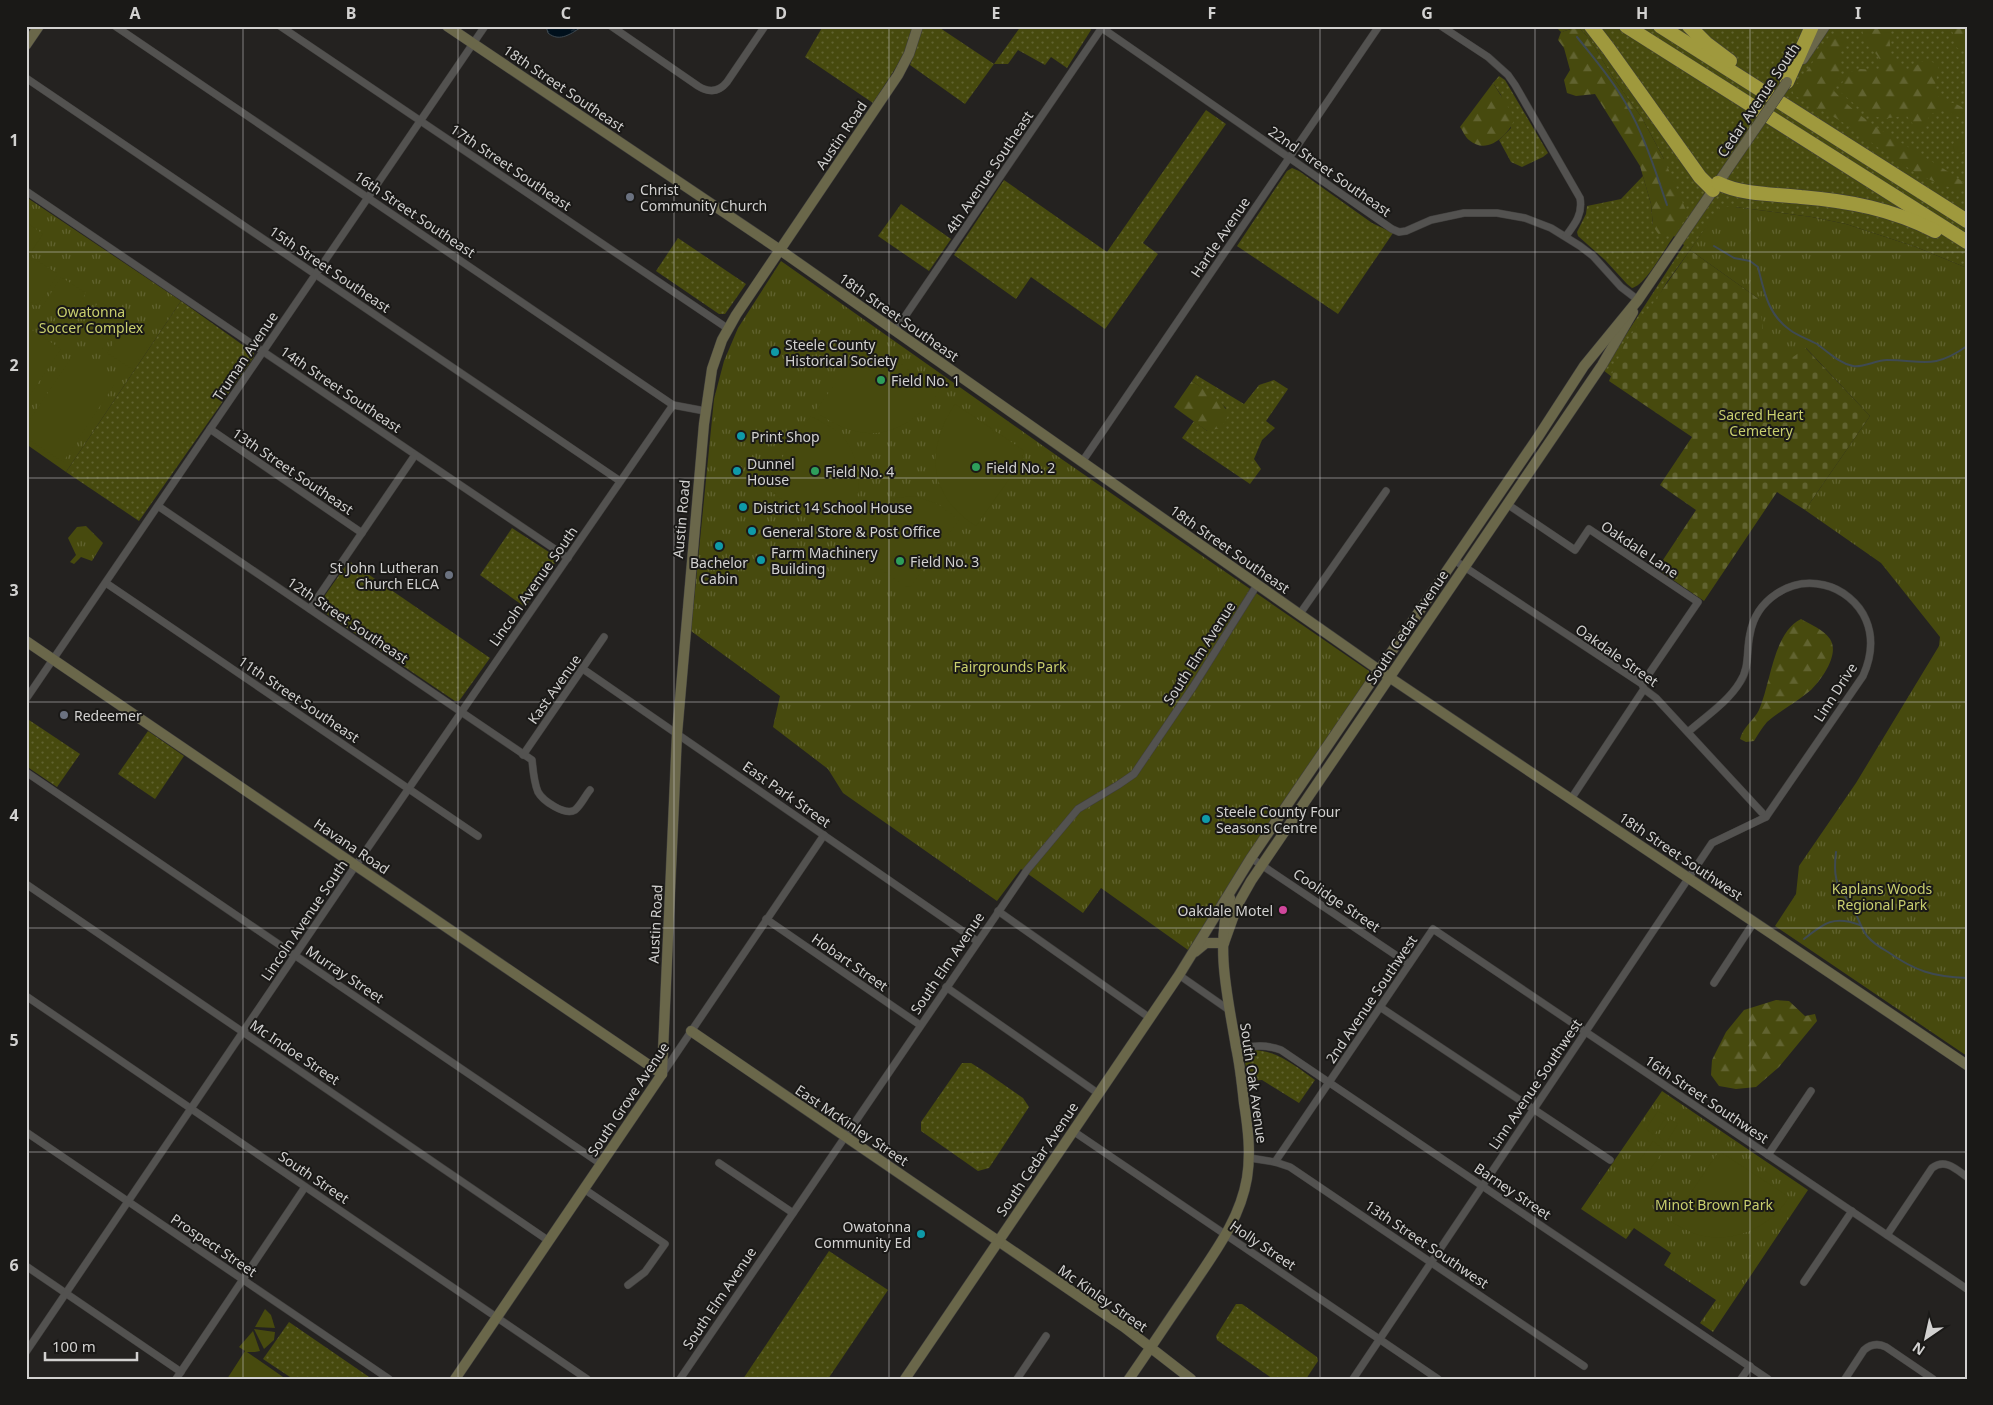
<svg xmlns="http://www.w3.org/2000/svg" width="1993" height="1405" font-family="'Noto Sans',sans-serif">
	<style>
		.grass { fill: url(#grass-dots) }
		.forest { fill: url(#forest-firs) }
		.cemetery { fill: url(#cemetery-stones) }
		.park { fill: url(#park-tufts) }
		.pitch { fill: #474a0e }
		.water { fill: url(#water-ripples); stroke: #3f4a52 }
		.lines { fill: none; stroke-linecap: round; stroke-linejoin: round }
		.stream { stroke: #3f4a52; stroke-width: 2 }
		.street-casing { stroke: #403f3d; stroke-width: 8 }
		.secondary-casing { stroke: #403f3d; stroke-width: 11 }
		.highway-casing { stroke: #403f3d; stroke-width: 15 }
		.street { stroke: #535250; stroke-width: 7 }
		.secondary { stroke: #6a674a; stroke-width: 10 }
		.highway { stroke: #9f993d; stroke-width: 14 }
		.secondary-bridge-casing { stroke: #403f3d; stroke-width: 11; stroke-linecap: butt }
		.secondary-bridge { stroke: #6a674a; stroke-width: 10 }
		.grid { fill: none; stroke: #d2d1d0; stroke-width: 1; stroke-opacity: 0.55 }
		.worship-dot { fill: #6b7280; stroke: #1a1917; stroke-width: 2 }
		.culture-dot { fill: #0f9aa8; stroke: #1a1917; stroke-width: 2 }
		.leisure-dot { fill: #2e9e5b; stroke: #1a1917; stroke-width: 2 }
		.hotel-dot { fill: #d1479c; stroke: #1a1917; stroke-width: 2 }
		.labels { text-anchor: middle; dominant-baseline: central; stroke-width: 4; stroke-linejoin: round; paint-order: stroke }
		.street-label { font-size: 14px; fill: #d2d1d0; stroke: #1a1917 }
		.poi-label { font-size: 14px; fill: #d2d1d0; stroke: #1a1917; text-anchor: start }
		.park-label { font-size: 14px; fill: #c9cf6e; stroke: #1a1917 }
		.neatline { fill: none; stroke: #d2d1d0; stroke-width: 2 }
		.grid-label { font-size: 16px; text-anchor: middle; font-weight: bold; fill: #d2d1d0 }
	</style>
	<defs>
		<pattern id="grass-dots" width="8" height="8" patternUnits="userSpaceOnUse" patternTransform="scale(1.25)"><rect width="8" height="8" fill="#474a0e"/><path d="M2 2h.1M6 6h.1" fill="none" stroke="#616330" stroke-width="1.8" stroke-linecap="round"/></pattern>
		<pattern id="forest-firs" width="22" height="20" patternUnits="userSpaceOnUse" patternTransform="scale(1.25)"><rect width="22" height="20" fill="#474a0e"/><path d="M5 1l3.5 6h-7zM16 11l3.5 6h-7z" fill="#616330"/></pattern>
		<pattern id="cemetery-stones" width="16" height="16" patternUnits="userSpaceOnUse" patternTransform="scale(1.25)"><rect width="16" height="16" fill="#474a0e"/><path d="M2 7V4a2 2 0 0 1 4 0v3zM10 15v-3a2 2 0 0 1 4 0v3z" fill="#616330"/></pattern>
		<pattern id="park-tufts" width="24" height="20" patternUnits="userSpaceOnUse" patternTransform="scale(1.25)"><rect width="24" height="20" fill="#474a0e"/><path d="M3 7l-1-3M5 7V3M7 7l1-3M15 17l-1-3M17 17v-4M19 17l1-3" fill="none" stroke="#616330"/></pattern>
		<pattern id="water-ripples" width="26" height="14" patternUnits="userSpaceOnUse" patternTransform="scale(1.25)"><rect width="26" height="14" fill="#00101c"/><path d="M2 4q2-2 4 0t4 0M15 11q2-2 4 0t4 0" fill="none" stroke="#24323c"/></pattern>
	</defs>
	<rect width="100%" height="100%" fill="#242220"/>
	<g class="grass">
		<path d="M823,26H913C908,54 888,79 873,103L805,57Z"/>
		<path d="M937,26L994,64L1021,26H1089L1091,30L1067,68L1051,57L1045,65L1018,50L1008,64H994L965,104L910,65L923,27Z"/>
		<path d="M1555,26H1967V268L1916,247L1846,224L1812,217L1735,207H1721L1667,282L1612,377L1603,370L1684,245L1674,236C1665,248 1646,285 1632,288L1627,284L1605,260L1578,236L1577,232L1586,214L1587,206L1621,199L1643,176L1651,204L1653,226L1664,159L1642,118L1614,79L1589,38L1578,27L1561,32Z"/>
		<path d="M1499,76L1505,80L1548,153L1543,157L1522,167L1511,162L1499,140L1511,128L1501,95L1493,83Z"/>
		<path d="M1206,110L1226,124L1143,243L1158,254L1105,329L1031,277L1016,299L954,255L1004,180L1107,252Z"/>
		<path d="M1292,168L1299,171L1372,223L1393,233L1338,314L1237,246L1287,171Z"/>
		<path d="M901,204L951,239L929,271L878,236Z"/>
		<path d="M678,238L746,284L725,314H719L656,271Z"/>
		<path d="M181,301L254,353V357L139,521L66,472Z"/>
		<path d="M1196,375L1244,404L1259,385L1274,380L1288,389L1266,421L1275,428L1262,440L1254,459L1261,469L1250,484L1182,438L1194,421L1207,431L1226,408L1213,396L1192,381Z"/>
		<path d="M512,528L555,556L557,560L525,607L480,575Z"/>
		<path d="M349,561L490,658L459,701H455L322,611L320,606L321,601Z"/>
		<path d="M26,718L80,754L57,787L26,766Z"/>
		<path d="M148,731L184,756L155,799L118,774Z"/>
		<path d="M1252,1050C1277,1050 1295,1066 1315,1080L1299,1103L1262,1080L1248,1081L1244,1056L1245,1052Z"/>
		<path d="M962,1063H971L987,1073L1023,1098L1029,1107L989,1168L978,1171L921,1131V1122Z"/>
		<path d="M829,1251L888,1290L828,1379H743Z"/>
		<path d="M1236,1304H1242L1317,1357L1318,1361L1306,1379H1273L1217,1340L1216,1336Z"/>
		<path d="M289,1322L372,1379H293L263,1359Z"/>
	</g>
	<g class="forest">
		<path d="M1861,26H1888L1891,54L1896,62L1905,71C1922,68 1917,54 1939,65L1934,92C1945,105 1954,100 1966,110L1967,116L1960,118C1942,107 1929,107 1923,131L1919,133L1907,116C1899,116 1889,119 1883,118C1865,116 1852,101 1839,91V88C1852,67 1854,67 1877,71L1880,69C1882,56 1875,54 1868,46C1864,41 1863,32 1861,26Z"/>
		<path d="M1949,26H1959C1965,33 1968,40 1966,49L1962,51L1956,47L1955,37Z"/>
		<path d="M1578,27L1589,38L1614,79L1642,118L1664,159L1688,215L1674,235H1659L1653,226L1651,204L1640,166L1595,94L1576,96L1567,93L1564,80L1570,70L1564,48L1558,40L1561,32Z"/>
		<path d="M1838,34L1846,41L1841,52L1839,78L1835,85L1834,91C1869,130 1921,151 1963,182L1967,187L1964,191C1918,182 1882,149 1844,123C1828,113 1810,105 1794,95L1792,90L1811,65L1826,40L1830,36Z"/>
		<path d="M1493,83L1515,118C1509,135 1487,156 1469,140C1465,137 1463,131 1460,127Z"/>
		<path d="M1192,381C1205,390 1225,400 1228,416L1221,428L1207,431L1174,407Z"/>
		<path d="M1801,619C1810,624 1824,630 1830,639C1840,654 1822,679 1811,690C1797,702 1781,710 1767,722C1762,728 1758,734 1754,741L1746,742L1740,739C1743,727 1754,720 1759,710C1771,683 1773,633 1801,619Z"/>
		<path d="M1776,1000L1789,1001L1805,1016L1815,1014L1817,1021L1779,1067L1756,1087L1736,1089L1719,1086L1711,1075L1712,1060L1726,1032L1744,1010Z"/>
	</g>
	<path class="cemetery" d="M1690,250L1759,299L1870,416L1805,510L1777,492L1704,601L1657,569L1696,510L1660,485L1692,437L1609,381L1624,345Z"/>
	<g class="park">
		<path d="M26,197L181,301L66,472L26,444Z"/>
		<path d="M1720,207H1735L1812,217L1846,224L1916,247L1967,268V1056L1775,926L1796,894L1799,866L1856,783L1939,646L1940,637L1881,563L1805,510L1870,416L1806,348L1790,359L1764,336L1759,299L1690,250Z"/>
		<path d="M781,261L1063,460L1369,671V677L1188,950L1101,888L1083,913L1021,869L997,901L843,793L828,769L773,727L780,696L691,631L714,399L724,361L738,328Z"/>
		<path d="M86,526L103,543L92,561L81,557L74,564L70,562L76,555L68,538L77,527Z"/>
		<path d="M1662,1091L1808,1190L1713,1332L1700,1323L1716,1300L1664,1265L1671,1253L1634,1228L1626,1239L1581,1209Z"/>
	</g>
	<g class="pitch">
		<circle cx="1960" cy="146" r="7"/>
		<path d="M26,222L43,234L26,259Z"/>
		<path d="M33,258L58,274L37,306L26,299V269Z"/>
		<path d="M61,277L86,293L65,325L41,309Z"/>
		<path d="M99,301L123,318L102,349L78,333Z"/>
		<path d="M128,321L153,338L132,369L107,353Z"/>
		<path d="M26,326L61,349L26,401Z"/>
		<path d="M871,342L939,392C903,438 863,447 815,411L865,344Z"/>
		<path d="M72,357L114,385L63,462L26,438V425Z"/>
		<path d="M955,404L1023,450L1024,458L976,526C928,496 925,449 955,404Z"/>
		<path d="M811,416C821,422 835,428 843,437C859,456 864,489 852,511C848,520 840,528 834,536L767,489L766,481Z"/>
		<path d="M917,497L938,504L959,520L911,586L905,587L838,537C857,510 883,495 917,497Z"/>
		<path d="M1658,1111L1667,1116L1654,1135L1646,1129Z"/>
		<path d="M1670,1119L1678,1124L1666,1143L1658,1137Z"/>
		<path d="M1653,1141L1664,1150L1649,1171L1638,1163Z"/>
		<path d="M1719,1151L1789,1197C1771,1227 1733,1244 1699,1235C1689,1232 1679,1226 1671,1222Z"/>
		<path d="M265,1309L271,1315L275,1328L255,1327Z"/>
		<path d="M254,1329L275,1332L274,1340L264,1349Z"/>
		<path d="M253,1331L260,1351L255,1352H247L286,1379H227L245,1351L239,1347Z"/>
	</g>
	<path class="water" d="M546,26H583C572,33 560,43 548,33Z"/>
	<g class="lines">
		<g class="stream">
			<path d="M1577,37C1594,58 1612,79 1625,102C1644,134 1655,170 1667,205"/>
			<path d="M1714,246L1734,258L1750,261L1758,267C1764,291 1768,315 1790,330C1798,336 1808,339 1817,344C1828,352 1839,363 1853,366C1863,368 1876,360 1887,360C1923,360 1933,370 1967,346"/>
			<path d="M1836,852C1832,886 1840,885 1855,912C1859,920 1861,928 1867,936C1872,942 1881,948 1888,952C1915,971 1934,977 1967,978"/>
			<path d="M1804,939C1824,923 1834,915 1860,925"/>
		</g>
		<g class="street-casing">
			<g id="street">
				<path d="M115,26L673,405L705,411"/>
				<path d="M280,26L727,328"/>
				<path d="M611,26L698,86C709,93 719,92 727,82L765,26"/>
				<path d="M1099,26L1392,229L1399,232L1406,231L1431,220L1464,213H1497L1525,218L1551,228L1580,246L1593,256L1621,287L1638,300"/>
				<path d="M1441,26L1488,57L1508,75L1515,85L1580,198C1583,214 1575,224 1566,236"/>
				<path d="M26,78L620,481"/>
				<path d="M26,191L568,558"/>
				<path d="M895,331L1103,26"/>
				<path d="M210,429L362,533"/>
				<path d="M1082,462L1379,26"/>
				<path d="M1507,504L1575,550L1589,529L1698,602L1642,684"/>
				<path d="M158,506L532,760C533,770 534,783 538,792C543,801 565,816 575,810C581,805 585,796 590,790"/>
				<path d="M1454,560L1642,684L1644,689L1656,698L1766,817"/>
				<path d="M106,583L478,836"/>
				<path d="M310,609L415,455"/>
				<path d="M1299,615L1386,491"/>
				<path d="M583,669L977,941"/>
				<path d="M26,699L485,26"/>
				<path d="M523,755L604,637"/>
				<path d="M26,772L601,1164"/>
				<path d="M1571,799L1644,689"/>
				<path d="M1251,858L1409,964"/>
				<path d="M26,884L549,1241"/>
				<path d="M998,911L1150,1018"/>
				<path d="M766,919L920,1025"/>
				<path d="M1179,975L1229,1010"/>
				<path d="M1714,983L1754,922"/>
				<path d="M946,987L1099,1094"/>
				<path d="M26,996L587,1379"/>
				<path d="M1380,1007L1610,1160"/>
				<path d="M1237,1048C1253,1046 1265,1044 1281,1050L1768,1379"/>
				<path d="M663,1073L824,835"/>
				<path d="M1073,1131L1438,1379"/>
				<path d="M26,1132L389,1379"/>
				<path d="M1768,1155L1811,1091"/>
				<path d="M1250,1158L1275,1162L1290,1167L1584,1366"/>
				<path d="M1275,1162L1433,929L1967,1289"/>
				<path d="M719,1163L793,1213"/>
				<path d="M584,1189L665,1244L645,1272L628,1285"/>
				<path d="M1887,1235L1932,1168C1945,1158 1956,1169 1967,1177"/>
				<path d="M26,1266L181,1372"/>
				<path d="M1804,1282L1852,1211"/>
				<path d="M26,1352L356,865L673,405"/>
				<path d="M176,1379L305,1187"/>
				<path d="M680,1379L1027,870L1078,809L1118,785L1134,774L1193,687L1257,585"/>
				<path d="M1017,1379L1046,1336"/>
				<path d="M1353,1379L1712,843L1766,817L1863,676C1871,658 1874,639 1866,620C1859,603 1842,589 1824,585C1790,577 1756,600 1750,634C1746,651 1750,667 1740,682C1728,702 1705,717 1688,732"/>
				<path d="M1741,1379L1750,1366"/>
				<path d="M1845,1379L1864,1350C1871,1344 1878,1343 1886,1347L1933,1379"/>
			</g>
		</g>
		<g class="secondary-casing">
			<g id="secondary">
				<path d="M447,26L780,250L1389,677L1967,1065"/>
				<path d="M26,45L39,26"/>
				<path d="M1803,59L1825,26"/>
				<path d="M26,641L662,1074"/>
				<path d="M1224,943L1238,904L1251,881L1602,365L1633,312"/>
				<path d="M1195,952L1206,943H1224"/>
				<path d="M691,1031L1124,1327L1191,1379"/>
				<path d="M662,1074L677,734L704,424L712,369L722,340L736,315L898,75L909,54L918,26"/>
				<path d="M455,1379L662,1074"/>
				<path d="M905,1379L1179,975L1251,858L1538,437L1584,366L1638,300L1755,129"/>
				<path d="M1129,1379C1150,1349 1170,1318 1191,1288C1214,1253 1240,1220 1247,1178C1251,1153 1248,1128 1244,1103C1242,1084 1240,1065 1236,1047C1228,998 1215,947 1230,898"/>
			</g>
		</g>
		<g class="highway-casing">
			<g id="highway">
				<path d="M1591,26L1608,48L1700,177L1713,190"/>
				<path d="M1626,26L1967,242"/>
				<path d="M1660,26L1967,221"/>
				<path d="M1689,26L1706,43L1730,61"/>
				<path d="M1787,82L1812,26"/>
				<path d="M1718,183C1742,195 1775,194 1801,197C1849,201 1892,209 1935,231"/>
			</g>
		</g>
		<use href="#street" class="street"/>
		<use href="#secondary" class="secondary"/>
		<use href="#highway" class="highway"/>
		<g class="secondary-bridge-casing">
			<path id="secondary-bridge" d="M1755,129L1787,82"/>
		</g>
		<use href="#secondary-bridge" class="secondary-bridge"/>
	</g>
	<path class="grid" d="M243,26V1379M458,26V1379M674,26V1379M889,26V1379M1104,26V1379M1320,26V1379M1535,26V1379M1750,26V1379M26,252H1967M26,478H1967M26,702H1967M26,928H1967M26,1152H1967"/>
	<g class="worship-dot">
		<circle cx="630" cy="197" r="5"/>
		<circle cx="449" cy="575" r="5"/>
		<circle cx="64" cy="715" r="5"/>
	</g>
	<g class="culture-dot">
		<circle cx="775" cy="352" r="5"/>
		<circle cx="741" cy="436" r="5"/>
		<circle cx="737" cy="471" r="5"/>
		<circle cx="743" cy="507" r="5"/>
		<circle cx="752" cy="531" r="5"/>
		<circle cx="719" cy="546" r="5"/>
		<circle cx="761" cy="560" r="5"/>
		<circle cx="1206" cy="819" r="5"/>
		<circle cx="921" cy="1234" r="5"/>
	</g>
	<g class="leisure-dot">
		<circle cx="881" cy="380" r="5"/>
		<circle cx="976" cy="467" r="5"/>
		<circle cx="815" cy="471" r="5"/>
		<circle cx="900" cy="561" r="5"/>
	</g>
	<circle class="hotel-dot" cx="1283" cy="910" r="5"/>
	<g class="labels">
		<g class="street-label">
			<text transform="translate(564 88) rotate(34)">18th Street Southeast</text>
			<text transform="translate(1758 100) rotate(-56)">Cedar Avenue South</text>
			<text transform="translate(841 135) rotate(-56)">Austin Road</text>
			<text transform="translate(511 167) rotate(34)">17th Street Southeast</text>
			<text transform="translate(1330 171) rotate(35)">22nd Street Southeast</text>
			<text transform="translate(989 172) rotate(-56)">4th Avenue Southeast</text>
			<text transform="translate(415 214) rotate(34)">16th Street Southeast</text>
			<text transform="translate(1220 237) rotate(-56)">Hartle Avenue</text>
			<text transform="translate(330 269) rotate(34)">15th Street Southeast</text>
			<text transform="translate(899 317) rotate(35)">18th Street Southeast</text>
			<text transform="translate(245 356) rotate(-56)">Truman Avenue</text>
			<text transform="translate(341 389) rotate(34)">14th Street Southeast</text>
			<text transform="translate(293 471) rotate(34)">13th Street Southeast</text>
			<text transform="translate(681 519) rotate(-85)">Austin Road</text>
			<text transform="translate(1230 549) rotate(35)">18th Street Southeast</text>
			<text transform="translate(1640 549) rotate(34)">Oakdale Lane</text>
			<text transform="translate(533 586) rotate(-55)">Lincoln Avenue South</text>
			<text transform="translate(348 620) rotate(34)">12th Street Southeast</text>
			<text transform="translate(1407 627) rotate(-56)">South Cedar Avenue</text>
			<text transform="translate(1199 653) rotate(-57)">South Elm Avenue</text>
			<text transform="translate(1617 655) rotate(35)">Oakdale Street</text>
			<text transform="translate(554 689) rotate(-55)">Kast Avenue</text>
			<text transform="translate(1835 692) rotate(-57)">Linn Drive</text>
			<text transform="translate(299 699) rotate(34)">11th Street Southeast</text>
			<text transform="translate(787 794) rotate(35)">East Park Street</text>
			<text transform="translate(352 846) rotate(34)">Havana Road</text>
			<text transform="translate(1681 856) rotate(34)">18th Street Southwest</text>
			<text transform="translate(1337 900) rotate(34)">Coolidge Street</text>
			<text transform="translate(304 920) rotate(-56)">Lincoln Avenue South</text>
			<text transform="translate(655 924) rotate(-87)">Austin Road</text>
			<text transform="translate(850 962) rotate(35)">Hobart Street</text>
			<text transform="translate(947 963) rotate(-56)">South Elm Avenue</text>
			<text transform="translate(345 974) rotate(34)">Murray Street</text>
			<text transform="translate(1371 999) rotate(-56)">2nd Avenue Southwest</text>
			<text transform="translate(295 1052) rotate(34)">Mc Indoe Street</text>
			<text transform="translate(1254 1083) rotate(82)">South Oak Avenue</text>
			<text transform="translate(1535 1084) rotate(-56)">Linn Avenue Southwest</text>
			<text transform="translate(628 1099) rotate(-56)">South Grove Avenue</text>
			<text transform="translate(1707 1099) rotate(34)">16th Street Southwest</text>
			<text transform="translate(852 1125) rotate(34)">East McKinley Street</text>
			<text transform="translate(1037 1159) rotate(-56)">South Cedar Avenue</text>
			<text transform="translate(314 1177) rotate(34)">South Street</text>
			<text transform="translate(1513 1191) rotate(34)">Barney Street</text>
			<text transform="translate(1427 1244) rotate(34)">13th Street Southwest</text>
			<text transform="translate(214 1245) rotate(34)">Prospect Street</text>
			<text transform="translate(1263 1245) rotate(34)">Holly Street</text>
			<text transform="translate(719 1298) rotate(-56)">South Elm Avenue</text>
			<text transform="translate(1103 1298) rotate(35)">Mc Kinley Street</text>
		</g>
		<g class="poi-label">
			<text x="640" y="189">Christ<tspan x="640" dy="16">Community Church</tspan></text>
			<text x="785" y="344">Steele County<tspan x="785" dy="16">Historical Society</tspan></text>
			<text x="891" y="380">Field No. 1</text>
			<text x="751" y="436">Print Shop</text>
			<text x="747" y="463">Dunnel<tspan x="747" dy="16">House</tspan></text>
			<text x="986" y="467">Field No. 2</text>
			<text x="825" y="471">Field No. 4</text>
			<text x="753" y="507">District 14 School House</text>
			<text x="762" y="531">General Store &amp; Post Office</text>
			<text x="771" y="552">Farm Machinery<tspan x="771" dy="16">Building</tspan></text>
			<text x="910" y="561">Field No. 3</text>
			<text x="719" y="562" text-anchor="middle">Bachelor<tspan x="719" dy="16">Cabin</tspan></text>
			<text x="439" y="567" text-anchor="end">St John Lutheran<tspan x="439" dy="16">Church ELCA</tspan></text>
			<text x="74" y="715">Redeemer</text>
			<text x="1216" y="811">Steele County Four<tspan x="1216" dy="16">Seasons Centre</tspan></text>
			<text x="1273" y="910" text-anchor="end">Oakdale Motel</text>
			<text x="911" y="1226" text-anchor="end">Owatonna<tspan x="911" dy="16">Community Ed</tspan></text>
		</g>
		<g class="park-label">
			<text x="91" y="311">Owatonna<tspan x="91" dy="16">Soccer Complex</tspan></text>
			<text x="1761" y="414">Sacred Heart<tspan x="1761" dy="16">Cemetery</tspan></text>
			<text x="1010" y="666">Fairgrounds Park</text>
			<text x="1882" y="888">Kaplans Woods<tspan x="1882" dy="16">Regional Park</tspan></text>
			<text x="1714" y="1204">Minot Brown Park</text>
		</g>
	</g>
	<rect width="1993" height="1405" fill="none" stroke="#1a1917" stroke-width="55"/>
	<g transform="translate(1926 1338) rotate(214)" stroke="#1a1917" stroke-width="4" paint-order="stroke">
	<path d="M0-4L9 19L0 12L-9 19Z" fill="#d2d1d0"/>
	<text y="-8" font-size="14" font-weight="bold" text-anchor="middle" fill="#d2d1d0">N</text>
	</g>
	<path d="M45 1352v8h92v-8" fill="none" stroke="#d2d1d0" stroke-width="2.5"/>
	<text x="52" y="1352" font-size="15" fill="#d2d1d0" stroke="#1a1917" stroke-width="4" paint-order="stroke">100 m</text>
	<rect x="28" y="28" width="1938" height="1350" class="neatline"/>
	<g class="grid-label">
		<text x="135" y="19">A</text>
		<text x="351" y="19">B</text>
		<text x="566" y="19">C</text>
		<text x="781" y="19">D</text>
		<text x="996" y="19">E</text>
		<text x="1212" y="19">F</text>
		<text x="1427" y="19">G</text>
		<text x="1642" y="19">H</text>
		<text x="1858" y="19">I</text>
		<text x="14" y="146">1</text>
		<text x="14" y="371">2</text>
		<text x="14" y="596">3</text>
		<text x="14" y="821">4</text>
		<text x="14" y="1046">5</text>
		<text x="14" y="1271">6</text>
	</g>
</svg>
